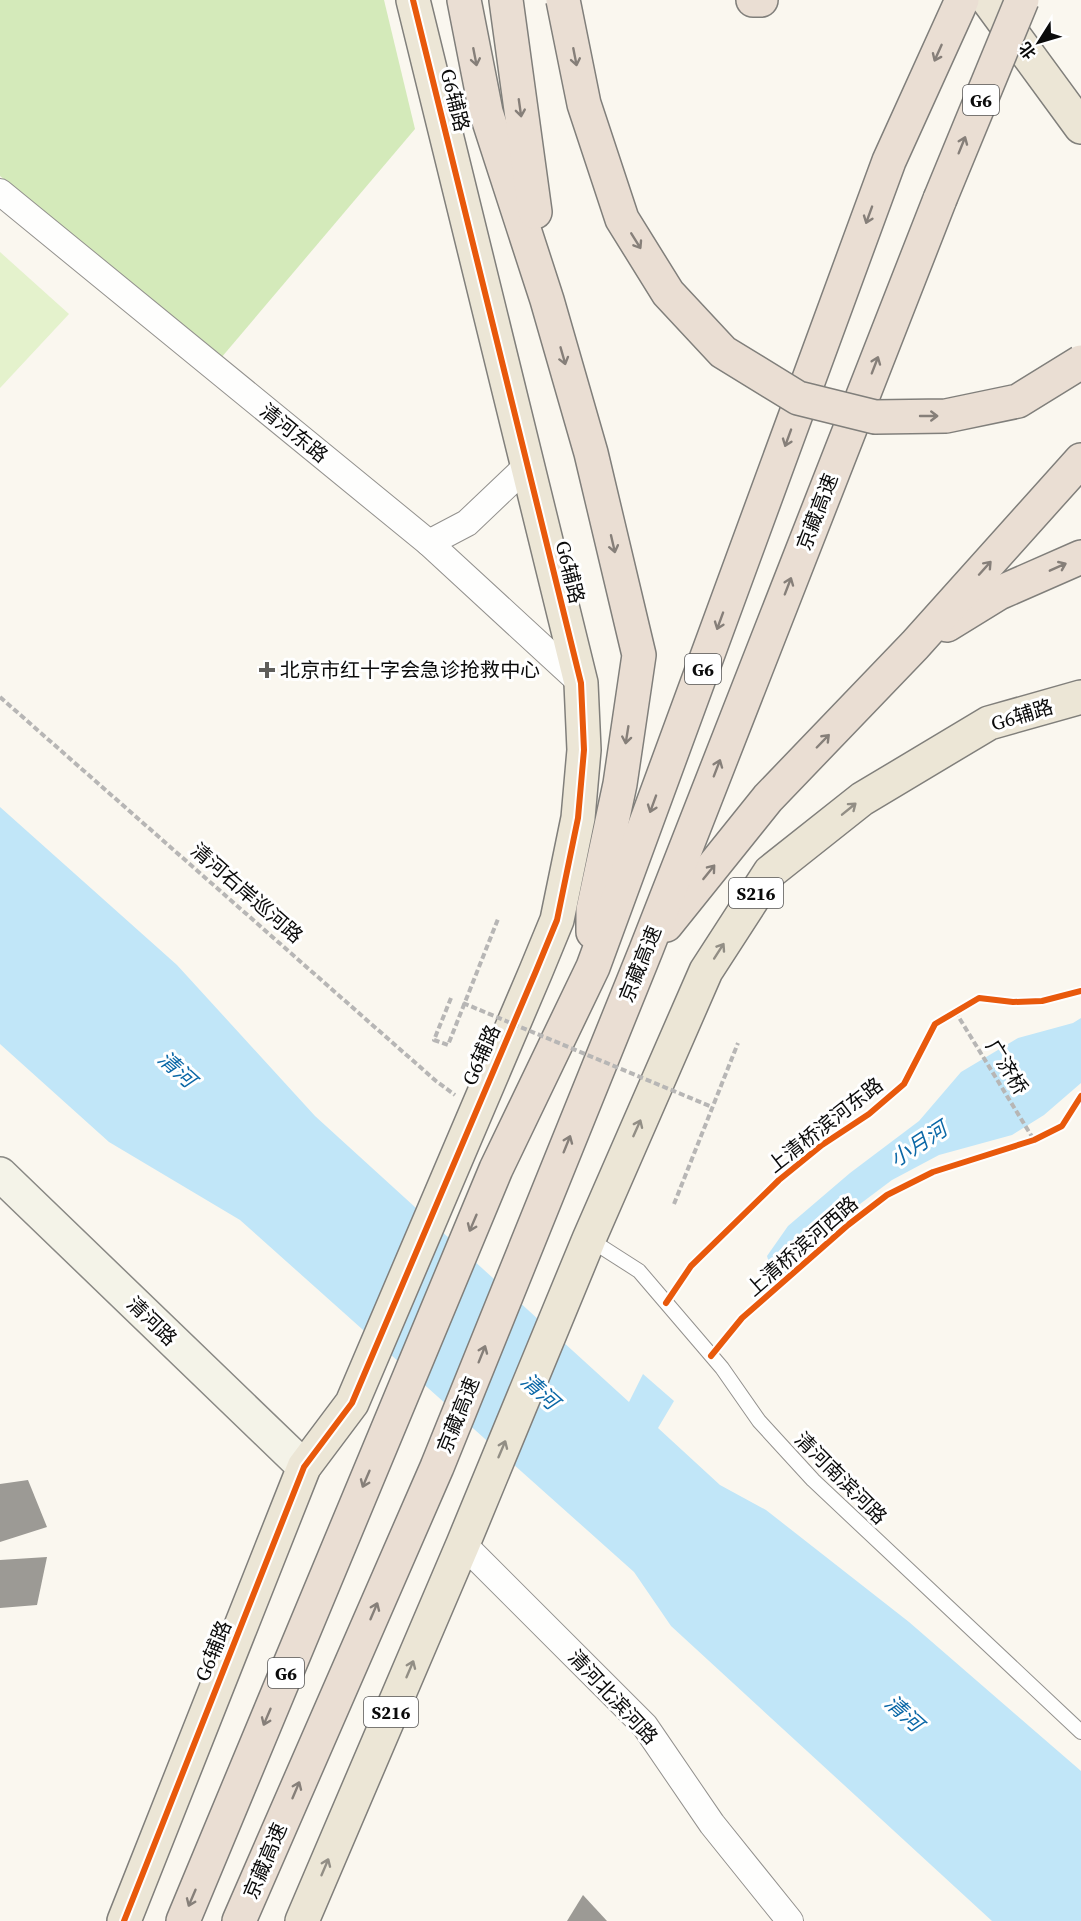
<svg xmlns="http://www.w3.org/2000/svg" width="1081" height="1921" font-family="'Source Serif 4','Noto Sans SC',serif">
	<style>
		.green { fill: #e4f2cc }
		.forest { fill: #d4eaba }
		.water { fill: #c1e6f8 }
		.building { fill: #9c9a95 }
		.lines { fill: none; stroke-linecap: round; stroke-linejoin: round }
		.lane-casing { stroke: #93918e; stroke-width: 16 }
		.street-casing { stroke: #93918e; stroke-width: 28 }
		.secondary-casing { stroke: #898884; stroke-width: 36 }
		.primary-casing { stroke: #807f7b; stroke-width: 36 }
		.highway-casing { stroke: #807f7b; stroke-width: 36 }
		.path { stroke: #b7b6b5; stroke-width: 4; stroke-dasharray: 6 3; stroke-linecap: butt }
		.lane { stroke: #fefefd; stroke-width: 14 }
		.street { stroke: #fefefd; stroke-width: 26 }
		.secondary { stroke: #f4f3e8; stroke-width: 33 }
		.primary { stroke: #ece6d6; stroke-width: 33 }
		.highway { stroke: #eaded3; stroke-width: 33 }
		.highway-bridge-casing { stroke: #807f7b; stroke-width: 36; stroke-linecap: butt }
		.path-bridge { stroke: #b7b6b5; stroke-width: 4; stroke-dasharray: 6 3; stroke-linecap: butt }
		.highway-bridge { stroke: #eaded3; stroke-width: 33 }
		.cycleway-casing { stroke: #fff; stroke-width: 10 }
		.cycleway { stroke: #e8590c; stroke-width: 6 }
		.oneway { stroke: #867f79 }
		.oneway2 { stroke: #928e85 }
		.poi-dot { fill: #5f5e5b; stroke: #fff; stroke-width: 2 }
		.labels { text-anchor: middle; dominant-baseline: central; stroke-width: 6; stroke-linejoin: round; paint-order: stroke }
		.shield { fill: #fff; stroke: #545454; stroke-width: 1.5 }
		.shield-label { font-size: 18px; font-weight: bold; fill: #0b0b0b }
		.street-label { font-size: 20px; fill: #0b0b0b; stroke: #fff }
		.poi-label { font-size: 20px; fill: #0b0b0b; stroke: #fff; text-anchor: start }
		.water-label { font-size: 21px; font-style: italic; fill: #0b68a7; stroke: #fff }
	</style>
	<rect width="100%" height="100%" fill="#faf7ef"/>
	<path class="green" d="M0,252L69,314L0,388Z"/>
	<path class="forest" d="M0,0H384L415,129L221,358L0,176Z"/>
	<g class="water">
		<path d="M0,807L177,965L315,1116L629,1402L643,1374L674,1401L658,1428L720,1485L766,1510L909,1622L1081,1771V1921H992L671,1626L634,1572L240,1220L109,1142L0,1044Z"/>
		<path d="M1081,1018V1083L1044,1115L1012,1135L939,1155L892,1180L832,1225L788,1274L770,1266L767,1256L788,1226L850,1173L919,1121L961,1072L1018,1038L1073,1023Z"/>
	</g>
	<g class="building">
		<path d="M28,1480L47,1527L0,1542V1484Z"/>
		<path d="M47,1557L37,1605L0,1608V1560Z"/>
		<path d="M583,1895L607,1921H567Z"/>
	</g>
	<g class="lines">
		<g class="lane-casing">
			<path id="lane" d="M589,1239L639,1271L722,1368L759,1421L813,1480L1081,1732"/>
		</g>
		<g class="street-casing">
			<g id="street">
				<path d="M0,192L429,543L581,683"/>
				<path d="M429,543L467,523L527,466"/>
				<path d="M463,1544L645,1726L712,1824L790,1921"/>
			</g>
		</g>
		<g class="secondary-casing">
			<path id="secondary" d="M0,1174L304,1467"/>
		</g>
		<g class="primary-casing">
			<g id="primary">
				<path d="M988,0L1081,127"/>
				<path d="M124,1921L304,1467L352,1403L536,971L557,920L578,818L584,750L581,683L413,0"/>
				<path d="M302,1921L463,1544L589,1239L706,971L770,872L862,799L989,723L1081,697"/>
			</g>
		</g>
		<g class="highway-casing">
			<g id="highway">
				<path d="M464,0L486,112L547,300L591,453L639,655L620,784L593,910V932"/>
				<path d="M506,0L535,212"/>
				<path d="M753,0H761"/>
				<path d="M947,625L999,593L1081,557"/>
				<path d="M666,925L768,798L915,645L1081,460"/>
				<path d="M183,1921L496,1169L593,967L889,161L962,0"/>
				<path d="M239,1921L437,1467L646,950L940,199"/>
			</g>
		</g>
		<g class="path">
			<path d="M0,697L436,1081L455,1095"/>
			<path d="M451,998L434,1040L448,1045L498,919"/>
			<path d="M955,1011L1034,1140"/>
			<path d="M674,1204L738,1043"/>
		</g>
		<use href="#lane" class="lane"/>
		<use href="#street" class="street"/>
		<use href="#secondary" class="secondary"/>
		<use href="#primary" class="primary"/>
		<use href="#highway" class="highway"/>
		<g class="highway-bridge-casing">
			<g id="highway-bridge">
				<path d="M563,0L584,104L622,219L668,293L723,352L798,398L875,417L946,416L1018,401L1081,362"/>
				<path d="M940,199L1022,0"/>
			</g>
		</g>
		<path class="path-bridge" d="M463,1003L712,1107"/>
		<use href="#highway-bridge" class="highway-bridge"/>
		<g class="cycleway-casing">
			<g id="cycleway">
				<path d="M666,1303L691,1266L779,1180L822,1145L869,1114L904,1084L935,1024L979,998L1013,1002L1042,1001L1081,991"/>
				<path d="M711,1356L742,1318L848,1225L887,1195L933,1172L1034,1140L1062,1126L1081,1096"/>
				<path d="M124,1921L304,1467L352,1403L536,971L557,920L578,818L584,750L581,683L413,0"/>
			</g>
		</g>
		<use href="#cycleway" class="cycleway"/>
	</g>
	<defs><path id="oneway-shaft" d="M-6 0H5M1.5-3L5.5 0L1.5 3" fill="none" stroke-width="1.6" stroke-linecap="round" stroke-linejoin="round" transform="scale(1.5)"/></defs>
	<g class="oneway">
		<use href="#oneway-shaft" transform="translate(938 53) rotate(114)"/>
		<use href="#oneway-shaft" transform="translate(475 57) rotate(79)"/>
		<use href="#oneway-shaft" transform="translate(575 57) rotate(79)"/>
		<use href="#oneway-shaft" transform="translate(520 108) rotate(82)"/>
		<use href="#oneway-shaft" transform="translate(962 145) rotate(-68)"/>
		<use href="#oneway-shaft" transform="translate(869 215) rotate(110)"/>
		<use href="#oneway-shaft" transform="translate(636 241) rotate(58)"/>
		<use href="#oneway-shaft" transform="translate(563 356) rotate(74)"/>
		<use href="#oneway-shaft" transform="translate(875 365) rotate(-69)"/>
		<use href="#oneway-shaft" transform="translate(929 416)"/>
		<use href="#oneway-shaft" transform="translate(788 438) rotate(110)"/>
		<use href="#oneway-shaft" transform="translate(613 544) rotate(77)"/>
		<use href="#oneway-shaft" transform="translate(1058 567) rotate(-24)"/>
		<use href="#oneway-shaft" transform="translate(985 568) rotate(-48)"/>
		<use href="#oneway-shaft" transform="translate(788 586) rotate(-69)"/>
		<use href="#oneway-shaft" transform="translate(720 621) rotate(110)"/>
		<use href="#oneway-shaft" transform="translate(627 735) rotate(99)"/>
		<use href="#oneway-shaft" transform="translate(823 741) rotate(-46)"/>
		<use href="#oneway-shaft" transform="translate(717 768) rotate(-69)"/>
		<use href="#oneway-shaft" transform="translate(653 804) rotate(110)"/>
		<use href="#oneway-shaft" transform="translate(709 872) rotate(-51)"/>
		<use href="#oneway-shaft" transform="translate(567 1144) rotate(-68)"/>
		<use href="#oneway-shaft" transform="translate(473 1223) rotate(113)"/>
		<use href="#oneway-shaft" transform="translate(482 1354) rotate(-68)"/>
		<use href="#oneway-shaft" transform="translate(366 1479) rotate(113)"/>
		<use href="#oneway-shaft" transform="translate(374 1611) rotate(-67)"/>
		<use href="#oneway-shaft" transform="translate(267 1717) rotate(113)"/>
		<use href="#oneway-shaft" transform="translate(296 1790) rotate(-67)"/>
		<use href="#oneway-shaft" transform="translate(192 1898) rotate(113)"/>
	</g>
	<g class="oneway2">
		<use href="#oneway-shaft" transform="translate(849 809) rotate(-39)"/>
		<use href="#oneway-shaft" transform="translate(719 951) rotate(-57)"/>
		<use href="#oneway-shaft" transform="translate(637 1128) rotate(-66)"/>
		<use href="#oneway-shaft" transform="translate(502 1449) rotate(-67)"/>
		<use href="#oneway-shaft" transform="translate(410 1669) rotate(-67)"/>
		<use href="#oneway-shaft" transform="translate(325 1867) rotate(-67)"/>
	</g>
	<path class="poi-dot" d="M264 661h6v6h6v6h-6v6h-6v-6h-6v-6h6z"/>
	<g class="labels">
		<g class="shield">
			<rect x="963" y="85" width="36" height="30" rx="4.5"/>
			<rect x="685" y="654" width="36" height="30" rx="4.5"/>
			<rect x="729" y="878" width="54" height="30" rx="4.5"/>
			<rect x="268" y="1658" width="36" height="30" rx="4.5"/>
			<rect x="364" y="1697" width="54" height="30" rx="4.5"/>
		</g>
		<g class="shield-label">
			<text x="981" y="100">G6</text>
			<text x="703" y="669">G6</text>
			<text x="756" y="893">S216</text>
			<text x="286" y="1673">G6</text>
			<text x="391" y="1712">S216</text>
		</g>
		<g class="street-label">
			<text transform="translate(455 100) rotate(76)">G6辅路</text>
			<text transform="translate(294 433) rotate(39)">清河东路</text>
			<text transform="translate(817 512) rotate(-69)">京藏高速</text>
			<text transform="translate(570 572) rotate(76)">G6辅路</text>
			<text transform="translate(1022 715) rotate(-17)">G6辅路</text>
			<text transform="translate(247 893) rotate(41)">清河右岸巡河路</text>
			<text transform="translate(640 964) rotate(-68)">京藏高速</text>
			<text transform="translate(481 1055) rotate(-66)">G6辅路</text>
			<text transform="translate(1007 1067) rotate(58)">广济桥</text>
			<text transform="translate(825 1125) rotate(-38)">上清桥滨河东路</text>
			<text transform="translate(802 1246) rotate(-41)">上清桥滨河西路</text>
			<text transform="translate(152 1321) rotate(44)">清河路</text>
			<text transform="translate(458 1415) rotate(-68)">京藏高速</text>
			<text transform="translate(841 1478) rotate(45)">清河南滨河路</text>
			<text transform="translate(213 1651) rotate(-68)">G6辅路</text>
			<text transform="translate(613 1697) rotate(47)">清河北滨河路</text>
			<text transform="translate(265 1861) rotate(-67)">京藏高速</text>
		</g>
		<g class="poi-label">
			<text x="280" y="670">北京市红十字会急诊抢救中心</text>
		</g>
		<g class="water-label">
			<text transform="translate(177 1069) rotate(42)">清河</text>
			<text transform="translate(918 1144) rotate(-33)">小月河</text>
			<text transform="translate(540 1391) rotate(42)">清河</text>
			<text transform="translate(904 1713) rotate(42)">清河</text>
		</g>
	</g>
	<g transform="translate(1039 42) rotate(233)" stroke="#ffffff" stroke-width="4.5" paint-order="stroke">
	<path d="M0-4.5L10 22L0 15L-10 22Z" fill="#0b0b0b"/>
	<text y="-9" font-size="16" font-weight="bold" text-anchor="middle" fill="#0b0b0b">北</text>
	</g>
</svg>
